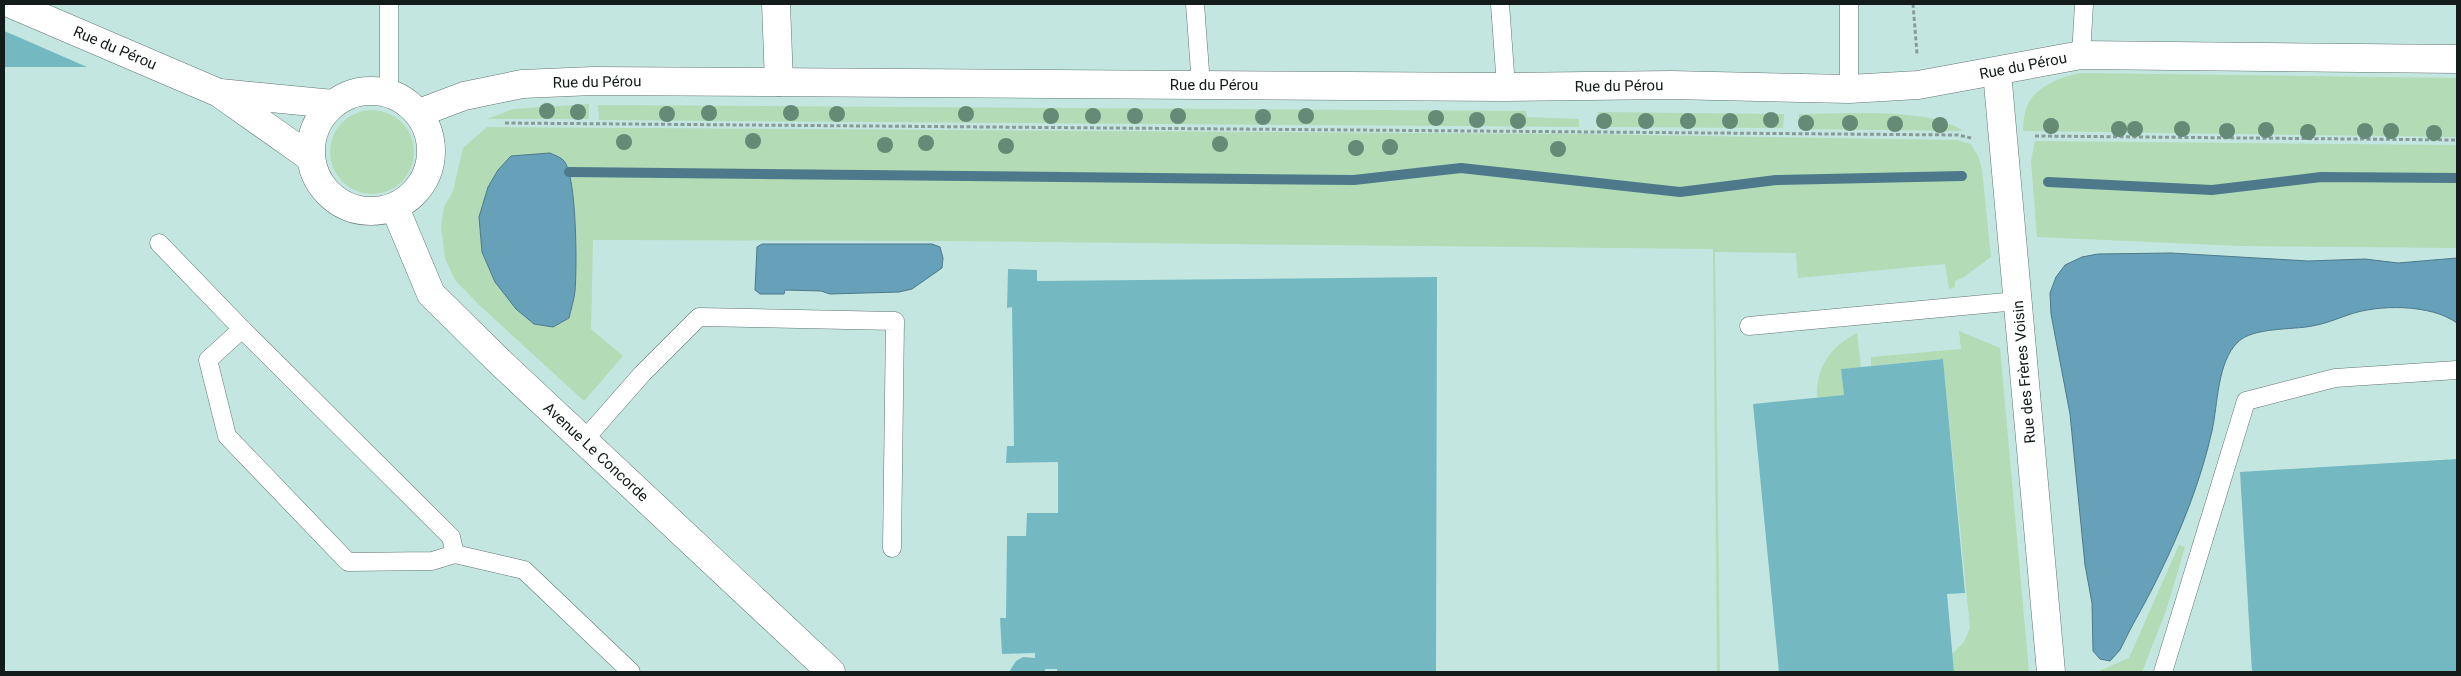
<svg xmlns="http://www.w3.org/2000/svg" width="2461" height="676" font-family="Roboto,sans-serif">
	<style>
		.built { fill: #c4e6e1 }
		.green { fill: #b2dbb6; fill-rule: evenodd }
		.water { fill: #66a1b9; stroke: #4d798a }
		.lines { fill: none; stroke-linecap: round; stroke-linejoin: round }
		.stream { stroke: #4d798a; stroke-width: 10 }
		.building { fill: #74b9c2 }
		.lane-casing { stroke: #5f7572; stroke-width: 19 }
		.street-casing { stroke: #5f7572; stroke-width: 29 }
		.path { stroke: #899b99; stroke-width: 3; stroke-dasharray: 4 2.5; stroke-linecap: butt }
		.lane { stroke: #fff; stroke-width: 18 }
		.street { stroke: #fff; stroke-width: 28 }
		.tree { fill: #658a75 }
		.labels { text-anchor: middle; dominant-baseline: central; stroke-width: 4; stroke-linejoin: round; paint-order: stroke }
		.street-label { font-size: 15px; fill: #131c1b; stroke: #fff }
	</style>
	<rect width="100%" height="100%" fill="#d6eeeb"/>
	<rect class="built" x="4" y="4" width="2453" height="668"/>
	<g class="green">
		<path d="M2081,73L2457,78V137L2023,131C2023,122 2024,113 2028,104C2037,86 2062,76 2081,73Z"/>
		<path d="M589,104V119H487L513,109Z"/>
		<path d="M598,105L1526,111L1527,117L1579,119V127L599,120Z"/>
		<circle cx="372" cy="152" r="42"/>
		<path d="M1598,112L1784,114L1783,128L1597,127Z"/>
		<path d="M1799,114C1842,114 1930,107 1963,131L1799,129Z"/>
		<path d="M487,127L1583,134L1957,140L1971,144L1979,158L1982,170L1991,257L1964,277L1955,281V287L1949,289L1945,264L1798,278L1796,253L1715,252L1720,672H1717L1713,249L946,241L593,240L591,329L623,356L584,401L478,304L455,280L445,258L441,227L444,207L453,191L463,148ZM550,153L569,172L572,188L575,245L553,327L534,324L516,309L479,217L488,187L498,170L511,156Z"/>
		<path d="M2035,141L2457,145V248L2241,246L2037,237L2031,161Z"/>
		<path d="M1959,331L2000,348L2029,672H1954L1952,654L1964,642L1970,628L1943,359L1871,366V357L1961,349Z"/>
		<path d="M1857,333L1861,367L1841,369L1844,395L1817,398C1816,367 1830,347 1857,333Z"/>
		<path d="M2179,545L2185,547L2166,611L2142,672H2097L2129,658Z"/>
	</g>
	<g class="water">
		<path d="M550,153C554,155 561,157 564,161C577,176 577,269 575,291C574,300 571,309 569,318L553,327L534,324L516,309L495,282L482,252L479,217L488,187L498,170L511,156Z"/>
		<path d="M762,244H932L940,247L943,258L942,268L912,289L899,292L830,294L821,291L785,290L784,294H760L755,290L757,247Z"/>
		<path d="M2171,253L2308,261L2365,259L2398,263L2457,258V323C2431,304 2378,304 2348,315C2336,319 2325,324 2312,326C2293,330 2253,327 2238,342C2217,362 2218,404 2212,431C2201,480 2182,528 2160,573C2148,599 2132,624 2120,650L2110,661L2100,659L2093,651L2092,603L2085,565L2070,414L2051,314L2050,293L2056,277L2065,265L2082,257L2098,254Z"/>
	</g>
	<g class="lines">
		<g class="stream">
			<path d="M569,172L1354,180L1461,168L1680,192L1776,180L1962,176"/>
			<path d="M2048,182L2212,190L2321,177L2457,178"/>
		</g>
	</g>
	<g class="building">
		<path d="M4,31L16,36L87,67H4Z"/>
		<path d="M1008,269L1037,270V281L1437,277L1436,672H1057V669H1045V672H1009L1016,661L1023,657L1035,658V653L1002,654L1000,618H1006L1007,536H1026L1027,513H1058V462L1006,463L1007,446H1014L1012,307L1007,308Z"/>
		<path d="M1943,359L1965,593L1947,594L1954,672H1779L1753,404L1844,395L1841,369Z"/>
		<path d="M2457,459V672H2252L2240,472Z"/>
	</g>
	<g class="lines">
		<g class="lane-casing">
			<g id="lane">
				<path d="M389,4V93"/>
				<path d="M1195,4L1201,85"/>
				<path d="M1500,4L1506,87"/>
				<path d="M2081,55L2084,4"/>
				<path d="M1849,89V4"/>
				<path d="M159,243L242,329"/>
				<path d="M1749,326L2017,301"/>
				<path d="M242,329L451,537L455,554L432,561L348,562L227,436L208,360Z"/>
				<path d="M584,440L642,374L699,317L895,321L892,548"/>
				<path d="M455,554L524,570L631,672"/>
				<path d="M2163,672L2246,401L2335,378L2457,370"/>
			</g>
		</g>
		<g class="street-casing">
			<g id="street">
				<path d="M11,4L219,93L311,158"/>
				<path d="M776,4L779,82"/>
				<path d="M1997,72L2051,672"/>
				<circle cx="371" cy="151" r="60"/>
				<path d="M220,93L333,104"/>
				<path d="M419,113L464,96L522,84L593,81L1506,87L1671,85L1849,89L1918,85L2081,55L2457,59"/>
				<path d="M395,208L431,294L501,363L831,672"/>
			</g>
		</g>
		<g class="path">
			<path d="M1913,4L1917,54"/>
			<path d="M505,123L1958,135L1971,138"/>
			<path d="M2035,136L2457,140"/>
		</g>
		<use href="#lane" class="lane"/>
		<use href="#street" class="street"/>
	</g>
	<g class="tree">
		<circle cx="547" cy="111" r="8"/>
		<circle cx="578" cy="112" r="8"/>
		<circle cx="709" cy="113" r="8"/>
		<circle cx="791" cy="113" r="8"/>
		<circle cx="667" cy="114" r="8"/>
		<circle cx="837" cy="114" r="8"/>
		<circle cx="966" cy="114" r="8"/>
		<circle cx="1051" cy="116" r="8"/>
		<circle cx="1093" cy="116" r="8"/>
		<circle cx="1135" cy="116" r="8"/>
		<circle cx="1178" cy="116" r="8"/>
		<circle cx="1306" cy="116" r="8"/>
		<circle cx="1263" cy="117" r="8"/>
		<circle cx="1436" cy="118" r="8"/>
		<circle cx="1477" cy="120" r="8"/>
		<circle cx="1771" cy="120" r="8"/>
		<circle cx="1518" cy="121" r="8"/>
		<circle cx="1604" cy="121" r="8"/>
		<circle cx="1646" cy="121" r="8"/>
		<circle cx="1688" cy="121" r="8"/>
		<circle cx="1730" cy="121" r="8"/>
		<circle cx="1806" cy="123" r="8"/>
		<circle cx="1850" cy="123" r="8"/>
		<circle cx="1895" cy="124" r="8"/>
		<circle cx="1940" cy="125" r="8"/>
		<circle cx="2051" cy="126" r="8"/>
		<circle cx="2119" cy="129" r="8"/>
		<circle cx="2135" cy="129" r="8"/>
		<circle cx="2182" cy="129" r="8"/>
		<circle cx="2266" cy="130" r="8"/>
		<circle cx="2227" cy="131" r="8"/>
		<circle cx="2365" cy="131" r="8"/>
		<circle cx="2391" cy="131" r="8"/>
		<circle cx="2308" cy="132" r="8"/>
		<circle cx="2434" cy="133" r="8"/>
		<circle cx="753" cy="141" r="8"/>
		<circle cx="624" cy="142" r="8"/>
		<circle cx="926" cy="143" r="8"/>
		<circle cx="1220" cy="144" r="8"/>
		<circle cx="885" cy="145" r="8"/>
		<circle cx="1006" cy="146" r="8"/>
		<circle cx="1390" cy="147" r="8"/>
		<circle cx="1356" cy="148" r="8"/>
		<circle cx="1558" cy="149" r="8"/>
	</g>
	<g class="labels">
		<g class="street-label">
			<text transform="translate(115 48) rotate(23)">Rue du Pérou</text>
			<text transform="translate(2023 66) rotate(-11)">Rue du Pérou</text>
			<text transform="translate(597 82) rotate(-1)">Rue du Pérou</text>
			<text x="1214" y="85">Rue du Pérou</text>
			<text transform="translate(1619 86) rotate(-1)">Rue du Pérou</text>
			<text transform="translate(2024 372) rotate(-95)">Rue des Frères Voisin</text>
			<text transform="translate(596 452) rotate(43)">Avenue Le Concorde</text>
		</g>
	</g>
	<rect width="2461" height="676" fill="none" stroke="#131c1b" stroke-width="10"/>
</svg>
